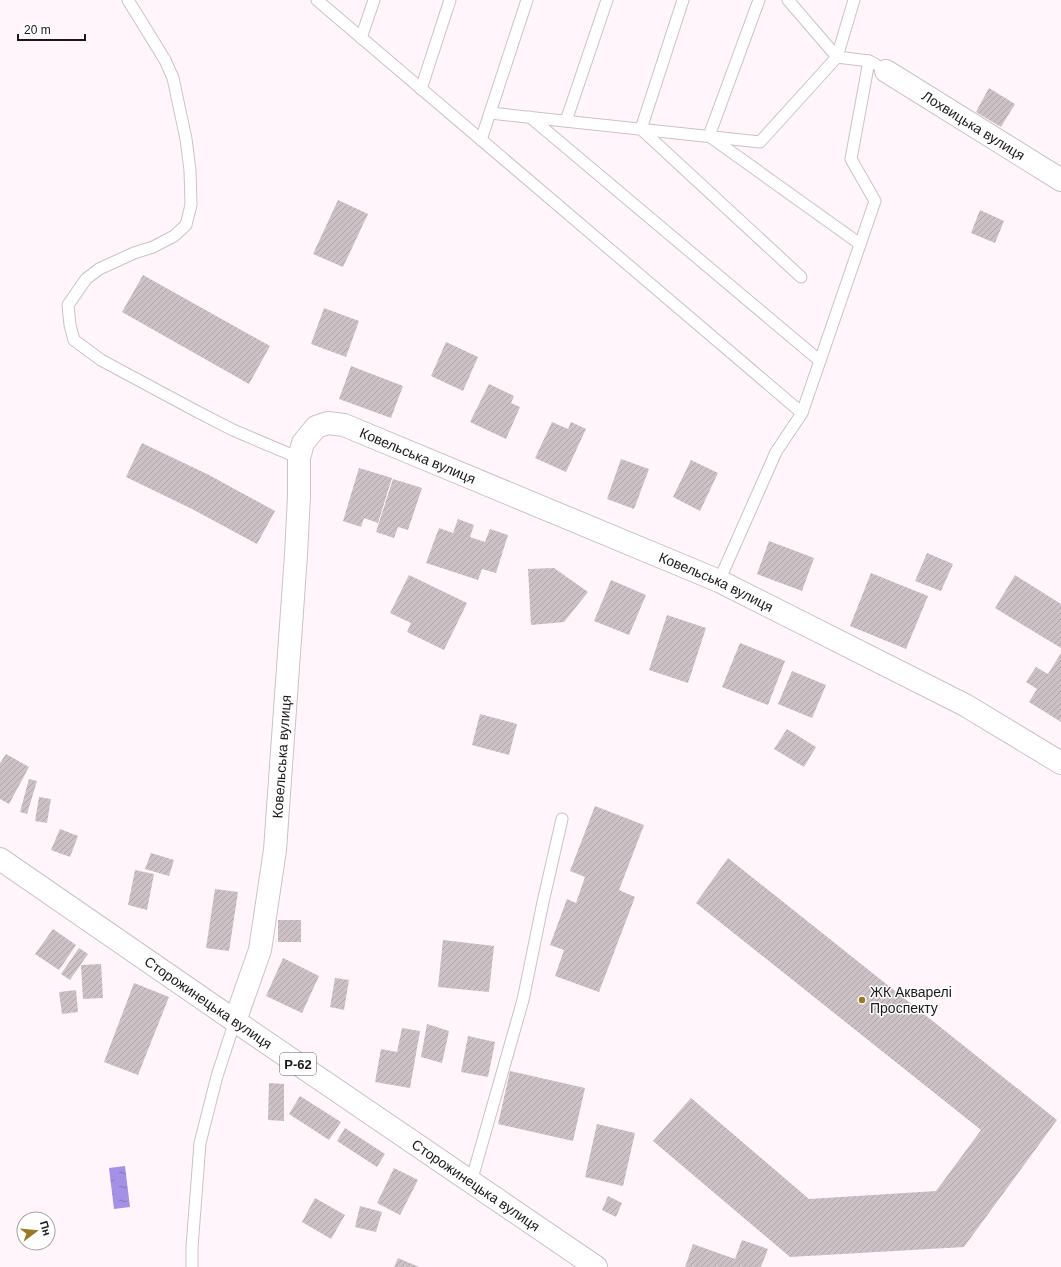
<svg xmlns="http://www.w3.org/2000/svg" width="1061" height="1267" font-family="Arial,sans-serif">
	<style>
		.water { fill: url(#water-ripples) }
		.building { fill: url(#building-hatch) }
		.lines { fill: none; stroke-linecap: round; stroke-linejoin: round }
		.service-casing { stroke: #cbc1c8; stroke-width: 13 }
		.minor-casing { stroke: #cbc1c8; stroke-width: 24 }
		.primary-casing { stroke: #cbc1c8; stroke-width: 24 }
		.service { stroke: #fff; stroke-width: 11 }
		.minor { stroke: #fff; stroke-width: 22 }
		.primary { stroke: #fff; stroke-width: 22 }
		.poi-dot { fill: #997923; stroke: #fff; stroke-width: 1.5 }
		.labels { text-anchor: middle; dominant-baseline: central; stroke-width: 3; stroke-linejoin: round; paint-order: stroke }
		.shield { fill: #fff; stroke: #5f5d5e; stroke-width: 1 }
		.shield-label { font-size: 13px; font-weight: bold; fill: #1a1719 }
		.street-label { font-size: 14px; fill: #1a1719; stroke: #fff }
		.poi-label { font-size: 14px; fill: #1a1719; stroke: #fff; text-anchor: start }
	</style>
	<defs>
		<pattern id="water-ripples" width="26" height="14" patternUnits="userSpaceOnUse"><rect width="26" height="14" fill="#a490e5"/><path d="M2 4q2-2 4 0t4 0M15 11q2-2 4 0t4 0" fill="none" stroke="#8575b9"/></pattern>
		<pattern id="building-hatch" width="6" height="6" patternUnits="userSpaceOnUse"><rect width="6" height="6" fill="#ccc1c4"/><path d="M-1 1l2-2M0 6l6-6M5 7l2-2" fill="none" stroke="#afa5a8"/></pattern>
	</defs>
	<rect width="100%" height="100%" fill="#fff5fb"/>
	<path class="water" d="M125,1166L130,1207L114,1209L109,1168Z"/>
	<g class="building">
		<path d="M989,88L1015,104L1001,127L976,112Z"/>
		<path d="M338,200L368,214L343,267L313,254Z"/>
		<path d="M980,210L1004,221L995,243L971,233Z"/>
		<path d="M143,275L270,346L249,384L122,312Z"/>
		<path d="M324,308L359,321L346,357L311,344Z"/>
		<path d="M446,342L478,357L463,391L431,376Z"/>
		<path d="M351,366L403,386L391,418L339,399Z"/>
		<path d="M489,384L514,396L511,403L520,407L506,439L470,422Z"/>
		<path d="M552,422L568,429L571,422L586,429L566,472L535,458Z"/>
		<path d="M142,443L209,475L275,511L257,544L192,509L126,477Z"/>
		<path d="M621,459L649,469L634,509L607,499Z"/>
		<path d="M691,460L718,473L700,511L673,497Z"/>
		<path d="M359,468L392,478L378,523L364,518L361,527L343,521Z"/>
		<path d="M393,479L422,488L408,530L398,527L394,538L376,532Z"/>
		<path d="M458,519L474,525L470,537L485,542L490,529L508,535L496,573L482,569L478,580L426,563L439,528L453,533Z"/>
		<path d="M769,541L814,558L802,591L757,574Z"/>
		<path d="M927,553L953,564L941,591L915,581Z"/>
		<path d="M554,568L588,592L564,622L531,625L528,569Z"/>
		<path d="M871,573L928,596L906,649L850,626Z"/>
		<path d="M409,575L467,603L444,650L407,632L411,623L390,613Z"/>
		<path d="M1015,575L1061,604V648L995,608Z"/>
		<path d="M611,580L646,595L629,635L594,621Z"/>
		<path d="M667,615L706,628L688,683L649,670Z"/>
		<path d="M740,643L785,661L768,705L722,687Z"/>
		<path d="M1061,653V722L1029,702L1037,689L1026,682L1036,667L1048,674Z"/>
		<path d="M792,671L826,685L812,718L778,704Z"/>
		<path d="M480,714L517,724L509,755L472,745Z"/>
		<path d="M787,729L816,747L804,767L774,749Z"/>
		<path d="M6,754L29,767L9,804L0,799V763Z"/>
		<path d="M29,779L37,781L27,814L20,812Z"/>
		<path d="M39,797L51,799L47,823L35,821Z"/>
		<path d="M595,806L644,825L619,890L635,897L599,992L555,976L564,950L550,945L567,899L576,903L585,877L570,871Z"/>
		<path d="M60,829L78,836L70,857L51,850Z"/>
		<path d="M151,853L174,860L169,876L145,869Z"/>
		<path d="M728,858L1057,1120L964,1247L790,1257L653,1141L691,1098L809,1199L936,1191L981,1130L696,903Z"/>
		<path d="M135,870L154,874L147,910L128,905Z"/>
		<path d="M215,889L238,892L229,951L206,948Z"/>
		<rect x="278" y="920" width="23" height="22"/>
		<path d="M53,929L76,945L59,970L35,954Z"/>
		<path d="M443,940L494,946L489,992L438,987Z"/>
		<path d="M79,948L88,954L70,980L61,974Z"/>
		<path d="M283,958L319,976L302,1013L266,996Z"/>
		<path d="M101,964L103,998L83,999L81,965Z"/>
		<path d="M335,978L349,980L344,1010L330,1007Z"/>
		<path d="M134,983L169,997L138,1075L104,1062Z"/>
		<path d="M76,990L78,1012L62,1014L59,992Z"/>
		<path d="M427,1024L449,1031L442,1063L421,1057Z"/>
		<path d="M402,1028L420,1031L410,1088L375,1082L381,1049L397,1052Z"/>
		<path d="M468,1036L495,1042L488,1077L461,1072Z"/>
		<path d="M510,1071L585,1088L573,1141L498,1124Z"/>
		<path d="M269,1083L284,1084V1121L268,1120Z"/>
		<path d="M300,1096L341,1122L329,1140L289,1114Z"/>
		<path d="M597,1124L635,1133L623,1186L585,1177Z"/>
		<path d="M345,1128L385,1154L377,1167L337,1141Z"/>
		<path d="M394,1168L418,1180L400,1215L377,1203Z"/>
		<path d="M608,1196L622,1203L616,1217L602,1210Z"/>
		<path d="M315,1198L345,1215L331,1239L302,1222Z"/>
		<path d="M360,1206L382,1212L376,1232L355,1227Z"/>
		<path d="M742,1240L768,1249L761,1267H685L693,1244L735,1259Z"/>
		<path d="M398,1258L419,1267H394Z"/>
	</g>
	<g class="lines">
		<g class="service-casing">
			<g id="service">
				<path d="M128,0L165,60L173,78L186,139L190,170L191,205L186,225L174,236L153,247L134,253L99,269L86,279L68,305L70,325L74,340L101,360L196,411L233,430L299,458"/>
				<path d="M317,0L802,413L875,201L851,159L869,61"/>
				<path d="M683,0L641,129L801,277"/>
				<path d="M759,0L709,136L860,244"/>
				<path d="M788,0L837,57L869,61L875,64"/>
				<path d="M361,38L374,0"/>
				<path d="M421,89L450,0"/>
				<path d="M490,113L760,142L837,57L854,0"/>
				<path d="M530,117L820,361"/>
				<path d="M566,121L607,0"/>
				<path d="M481,140L527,0"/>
				<path d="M719,581L776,452L802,413"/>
				<path d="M471,1182L523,1000L543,902L562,819"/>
				<path d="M192,1267V1247L200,1143L217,1076L235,1021"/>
			</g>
		</g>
		<g class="minor-casing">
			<g id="minor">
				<path id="s1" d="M886,71L1061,180"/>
				<path id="s2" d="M235,1021L260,950L275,850L296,555L299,496V458L303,443L316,427L328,423L344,425L719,581L965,705L1061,763"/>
			</g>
		</g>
		<g class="primary-casing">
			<g id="primary">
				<path id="s3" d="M0,859L235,1021L596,1267"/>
			</g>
		</g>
		<use href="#service" class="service"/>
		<use href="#minor" class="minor"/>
		<use href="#primary" class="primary"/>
	</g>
	<circle class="poi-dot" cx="862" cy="1000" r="4"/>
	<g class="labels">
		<rect class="shield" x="280" y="1053" width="36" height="22" rx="3"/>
		<g class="shield-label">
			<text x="298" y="1064">Р-62</text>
		</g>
		<g class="street-label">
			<text stroke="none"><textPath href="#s1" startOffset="103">Лохвицька вулиця</textPath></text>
			<text stroke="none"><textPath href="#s2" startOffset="714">Ковельська вулиця</textPath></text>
			<text stroke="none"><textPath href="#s2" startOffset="1038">Ковельська вулиця</textPath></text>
			<text stroke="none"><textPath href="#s2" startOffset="270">Ковельська вулиця</textPath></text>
			<text stroke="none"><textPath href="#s3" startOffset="253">Сторожинецька вулиця</textPath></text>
			<text stroke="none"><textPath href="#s3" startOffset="577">Сторожинецька вулиця</textPath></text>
		</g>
		<g class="poi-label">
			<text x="870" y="992">ЖК Акварелі<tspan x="870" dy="16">Проспекту</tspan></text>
		</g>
	</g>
	<g transform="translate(36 1231) rotate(74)"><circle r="19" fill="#ffffff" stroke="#a3a2a3"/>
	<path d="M0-3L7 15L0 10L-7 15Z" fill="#997923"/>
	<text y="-6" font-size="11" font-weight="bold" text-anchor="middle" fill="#1a1719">Пн</text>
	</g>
	<path d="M18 34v6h67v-6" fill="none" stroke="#1a1719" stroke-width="2"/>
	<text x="24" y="34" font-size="12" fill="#1a1719" stroke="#ffffff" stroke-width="3" paint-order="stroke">20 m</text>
</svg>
